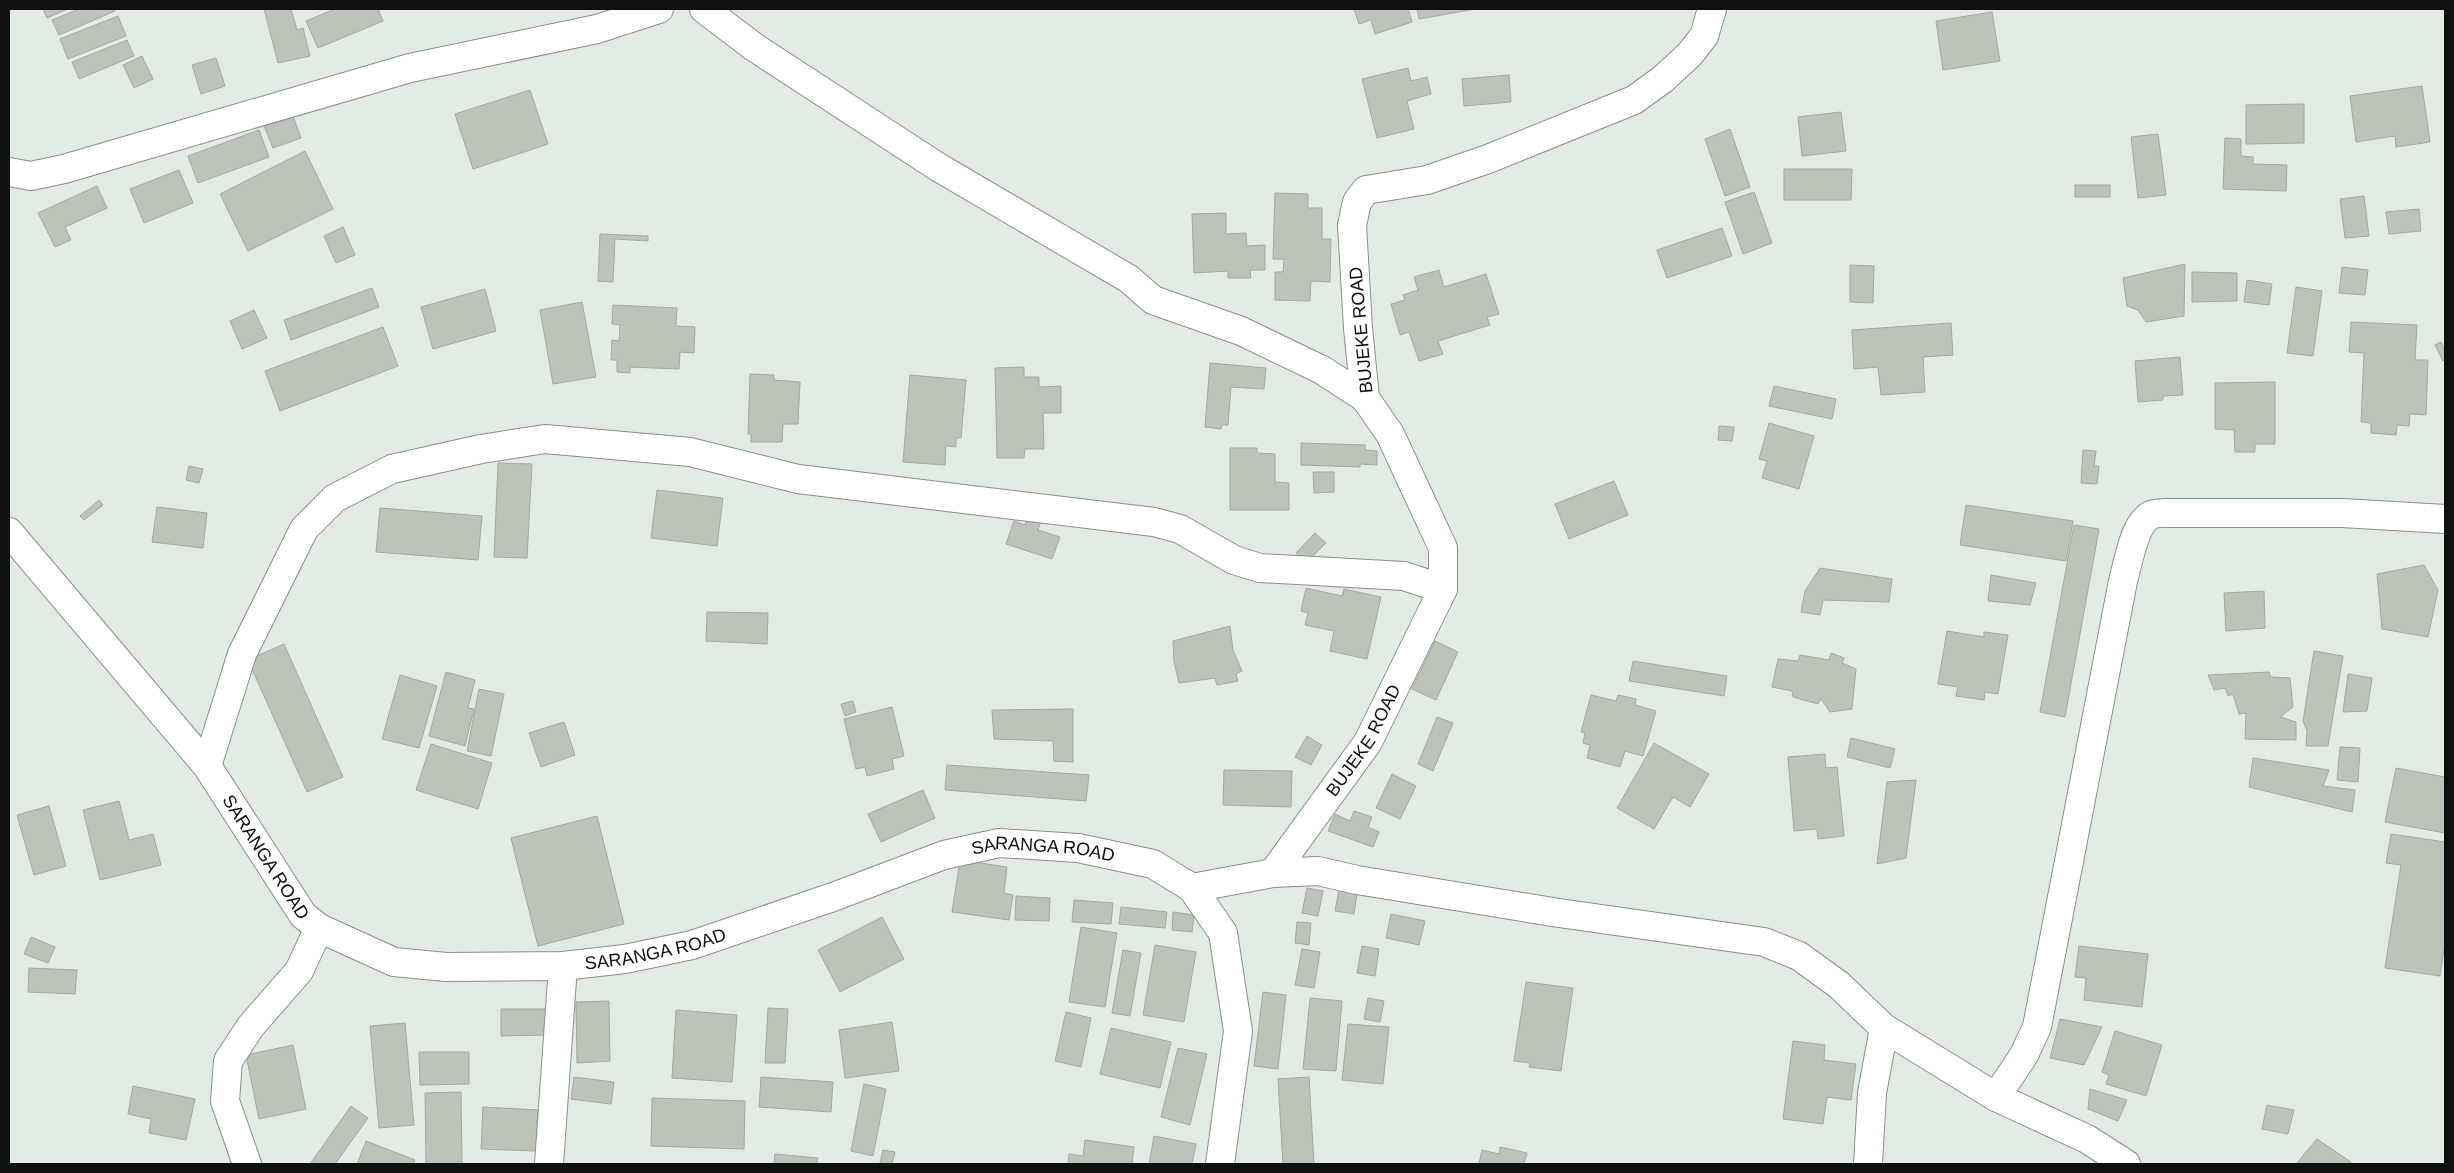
<svg xmlns="http://www.w3.org/2000/svg" width="2454" height="1173" font-family="Arial,sans-serif">
	<style>
		.building { fill: #bec3ba; stroke: #a3a8a0 }
		.lines { fill: none; stroke-linecap: round; stroke-linejoin: round }
		.minor-casing { stroke: #88908a; stroke-width: 30 }
		.minor { stroke: #fff; stroke-width: 28 }
		.labels { text-anchor: middle; dominant-baseline: central; stroke-width: 4; stroke-linejoin: round; paint-order: stroke }
		.street-label { font-size: 18px; fill: #0d100e; stroke: #fff }
	</style>
	<rect width="100%" height="100%" fill="#e1eae3"/>
	<g class="building">
		<path d="M43,9H68L47,18Z"/>
		<path d="M79,9H114L115,11L59,35L52,20Z"/>
		<path d="M264,9H291L297,30L303,28L310,56L278,63Z"/>
		<path d="M335,9H378L383,21L318,48L306,21Z"/>
		<path d="M1354,9H1408L1412,22L1375,34L1371,20L1359,24Z"/>
		<path d="M1417,9H1475L1419,19Z"/>
		<path d="M1992,12L2000,61L1943,70L1936,21Z"/>
		<path d="M118,16L126,36L68,59L60,39Z"/>
		<path d="M127,40L134,56L79,79L72,62Z"/>
		<path d="M142,56L153,79L134,88L123,65Z"/>
		<path d="M216,58L225,86L201,94L192,65Z"/>
		<path d="M1408,68L1411,81L1427,77L1431,94L1407,101L1414,129L1377,138L1362,79Z"/>
		<path d="M1509,75L1511,102L1464,106L1462,79Z"/>
		<path d="M2422,86L2430,142L2396,147L2395,136L2356,142L2350,96Z"/>
		<path d="M530,90L548,144L473,169L455,114Z"/>
		<path d="M2304,104V143L2246,144V105Z"/>
		<path d="M1841,112L1846,151L1802,156L1798,117Z"/>
		<path d="M293,116L301,138L273,148L264,126Z"/>
		<path d="M1730,129L1750,187L1725,196L1705,139Z"/>
		<path d="M259,130L269,157L198,183L188,156Z"/>
		<path d="M2158,134L2166,195L2138,198L2131,137Z"/>
		<path d="M2225,138L2241,139V156L2253,157V164L2287,165L2286,191L2223,189Z"/>
		<path d="M305,151L333,209L248,251L220,194Z"/>
		<path d="M1784,169H1852L1851,200H1784Z"/>
		<path d="M179,170L193,203L144,223L130,189Z"/>
		<rect x="2075" y="185" width="35" height="12"/>
		<path d="M97,186L107,208L65,227L71,240L55,247L38,213Z"/>
		<path d="M1754,192L1772,243L1743,254L1725,202Z"/>
		<path d="M1275,193L1308,194V208H1322V239H1331L1330,282L1311,281L1310,301L1275,300V272H1283L1284,259H1273Z"/>
		<path d="M2364,196L2369,236L2345,238L2340,199Z"/>
		<path d="M2419,209L2421,231L2389,234L2386,212Z"/>
		<path d="M1226,213V234L1246,233L1247,246L1265,245V270H1250L1251,278H1228V271L1194,273L1192,214Z"/>
		<path d="M343,227L355,255L336,263L324,236Z"/>
		<path d="M1722,228L1732,256L1667,278L1657,250Z"/>
		<path d="M600,234L648,236V241L615,239L613,282L598,281Z"/>
		<path d="M2185,264L2184,316L2146,322L2138,310L2127,306L2123,278Z"/>
		<path d="M1850,265L1874,266L1873,303L1850,302Z"/>
		<path d="M2342,267L2368,270L2365,295L2339,293Z"/>
		<path d="M1439,270L1444,287L1486,274L1499,314L1487,317L1490,325L1438,341L1443,354L1419,361L1409,332L1400,335L1391,304L1405,300L1403,295L1418,290L1414,277Z"/>
		<path d="M2192,272L2237,273V301L2192,302Z"/>
		<path d="M2247,280L2272,284L2269,305L2244,302Z"/>
		<path d="M2296,287L2322,291L2313,356L2287,353Z"/>
		<path d="M372,288L379,307L291,340L284,320Z"/>
		<path d="M485,289L496,331L433,349L421,307Z"/>
		<path d="M582,302L596,377L553,384L540,310Z"/>
		<path d="M613,305L677,308L676,326L695,327L694,353L680,352L679,369L630,367V373L617,372V360H611L612,340L619,341L620,325L612,324Z"/>
		<path d="M254,310L267,338L242,349L230,321Z"/>
		<path d="M2351,322L2417,325L2415,360H2428L2426,415L2410,414L2409,426L2397,425L2396,435L2371,433V423L2361,422L2364,353L2349,352Z"/>
		<path d="M1951,323L1953,355L1923,357L1925,392L1881,395L1878,367L1854,369L1852,330Z"/>
		<path d="M383,327L398,366L280,411L265,371Z"/>
		<path d="M2441,342L2445,351V360L2443,361L2435,345Z"/>
		<path d="M2180,357L2183,395L2163,396V400L2138,402L2135,361Z"/>
		<path d="M1210,363L1266,368L1264,389L1231,387L1228,425H1222L1221,429L1205,427Z"/>
		<path d="M1024,367V377H1039V387L1061,386V413H1043L1044,449H1025L1024,458H997L995,368Z"/>
		<path d="M750,374L774,375V380L800,382L798,424H783L782,442H751V434H748Z"/>
		<path d="M910,375L966,380L961,438H956V447L946,446L945,465L903,462Z"/>
		<path d="M2275,382V444H2255V452H2235L2234,430L2215,429V383Z"/>
		<path d="M1774,386L1836,399L1832,419L1769,406Z"/>
		<path d="M1769,423L1814,436L1799,489L1762,478L1767,461L1759,459Z"/>
		<path d="M1719,426L1734,427L1732,441L1718,440Z"/>
		<path d="M1301,443L1365,445V450L1377,451V465L1360,464V467L1301,465Z"/>
		<path d="M1230,448H1257V453L1275,454V482L1289,483V510H1230Z"/>
		<path d="M2083,450L2096,451L2094,466H2099L2097,484L2081,483Z"/>
		<path d="M498,463L532,464L527,558L494,557Z"/>
		<path d="M189,466L203,469L199,483L186,480Z"/>
		<path d="M1313,472H1334V492L1314,493Z"/>
		<path d="M1614,481L1628,515L1569,539L1555,504Z"/>
		<path d="M657,490L723,498L717,546L651,538Z"/>
		<path d="M99,500L103,505L84,520L80,516Z"/>
		<path d="M1966,505L2073,521L2066,561L1960,545Z"/>
		<path d="M157,507L207,513L203,548L152,542Z"/>
		<path d="M380,508L482,516L478,560L376,552Z"/>
		<path d="M1027,517L1041,521L1038,530L1060,537L1052,559L1006,544L1014,521L1025,525Z"/>
		<path d="M2074,525L2099,529L2065,717L2040,712Z"/>
		<path d="M1315,533L1326,543L1306,563L1296,553Z"/>
		<path d="M2424,565L2438,590L2428,637L2382,629L2377,574Z"/>
		<path d="M1820,568L1892,579L1889,602L1823,600L1820,615L1801,612L1805,591Z"/>
		<path d="M1991,575L2036,583L2030,605L1988,601Z"/>
		<path d="M1306,588L1342,596L1344,589L1381,597L1367,659L1330,651L1334,631L1305,625L1308,613L1301,611Z"/>
		<path d="M2264,591L2265,628L2226,631L2224,593Z"/>
		<path d="M707,612L768,613L767,644L706,641Z"/>
		<path d="M1230,626L1233,650L1242,671L1236,674L1238,681L1217,685L1215,678L1179,683L1174,662L1173,641Z"/>
		<path d="M1947,631L1984,637V632L2008,635L1998,694L1985,692L1984,700L1956,696L1958,687L1938,684Z"/>
		<path d="M1435,641L1458,652L1436,700L1412,689Z"/>
		<path d="M284,644L343,777L307,792L248,660Z"/>
		<path d="M2314,651L2343,656L2328,746H2306L2307,731L2303,721Z"/>
		<path d="M1831,653L1844,658L1842,663L1856,669L1852,709L1830,712L1821,699L1818,704L1793,697L1792,691L1772,687L1778,659L1798,661L1800,655L1829,660Z"/>
		<path d="M1633,661L1727,676L1724,696L1629,681Z"/>
		<path d="M446,672L475,680L468,708L474,709L465,746L429,736Z"/>
		<path d="M2269,672L2271,677L2290,678L2293,707L2280,717L2296,722V740L2245,739L2246,713L2239,714L2233,694L2228,696L2225,688L2214,690L2208,675Z"/>
		<path d="M2348,674L2372,678L2367,711L2343,712Z"/>
		<path d="M400,675L437,686L419,748L382,739Z"/>
		<path d="M479,689L504,694L491,756L467,751Z"/>
		<path d="M1591,695L1616,701L1618,695L1636,699L1635,705L1656,711L1643,756L1625,751L1620,767L1587,758L1590,745L1583,743L1585,733L1581,732Z"/>
		<path d="M853,701L856,712L845,716L841,704Z"/>
		<path d="M892,707L904,756L892,759L894,769L867,776L865,767L856,769L844,719Z"/>
		<path d="M1073,709V762L1054,761L1053,741L994,739L992,710Z"/>
		<path d="M1437,717L1453,723L1433,771L1418,764Z"/>
		<path d="M564,722L575,755L541,767L529,733Z"/>
		<path d="M1307,736L1322,745L1311,765L1295,757Z"/>
		<path d="M1851,738L1895,749L1890,768L1847,757Z"/>
		<path d="M1654,743L1709,774L1690,807L1673,797L1654,829L1617,808Z"/>
		<path d="M431,744L492,763L478,809L416,790Z"/>
		<path d="M2340,747L2360,748L2358,782L2337,780Z"/>
		<path d="M1825,754L1826,768L1837,767L1844,836L1818,839L1817,829L1794,831L1788,757Z"/>
		<path d="M2253,758L2329,770L2323,786L2355,790L2352,812L2249,787Z"/>
		<path d="M947,765L1089,775L1086,801L945,790Z"/>
		<path d="M2396,768L2445,777V833L2385,822Z"/>
		<path d="M1224,770L1292,771L1291,807L1223,805Z"/>
		<path d="M1392,774L1416,786L1400,819L1376,808Z"/>
		<path d="M1916,780L1906,858L1877,864L1887,782Z"/>
		<path d="M923,790L935,818L881,842L868,814Z"/>
		<path d="M119,801L129,840L153,834L161,865L100,880L83,810Z"/>
		<path d="M49,806L66,866L34,875L17,815Z"/>
		<path d="M1354,811L1372,817L1368,827L1379,832L1373,847L1328,831L1335,814L1350,821Z"/>
		<path d="M597,816L624,924L538,946L511,838Z"/>
		<path d="M2391,834L2445,842V943L2440,976L2385,968L2401,865L2386,863Z"/>
		<path d="M960,860L1007,867L1004,893L1013,895L1009,920L952,912Z"/>
		<path d="M1340,884L1358,887L1354,914L1335,911Z"/>
		<path d="M1307,888L1323,891L1318,916L1302,913Z"/>
		<path d="M1016,896L1050,898L1049,921L1015,920Z"/>
		<path d="M1074,900L1113,903L1111,924L1072,922Z"/>
		<path d="M1121,907L1167,912L1165,928L1119,924Z"/>
		<path d="M1173,912L1194,915L1192,932L1172,930Z"/>
		<path d="M1391,914L1425,921L1419,945L1386,938Z"/>
		<path d="M882,917L904,959L840,992L818,950Z"/>
		<path d="M1297,922L1311,923L1309,945L1295,943Z"/>
		<path d="M1081,927L1117,933L1105,1007L1069,1002Z"/>
		<path d="M31,937L55,947L48,963L24,954Z"/>
		<path d="M1155,945L1196,952L1184,1022L1143,1015Z"/>
		<path d="M1362,946L1379,949L1375,976L1357,973Z"/>
		<path d="M2079,946L2148,954L2142,1007L2084,1000L2086,978L2075,977Z"/>
		<path d="M1302,949L1320,952L1314,988L1295,985Z"/>
		<path d="M1123,950L1141,953L1130,1016L1112,1013Z"/>
		<path d="M29,968L77,970L75,994L28,992Z"/>
		<path d="M1526,982L1573,988L1561,1071L1529,1067L1530,1063L1514,1061Z"/>
		<path d="M1263,992L1286,995L1278,1069L1254,1066Z"/>
		<path d="M1310,998L1342,1001L1336,1071L1303,1069Z"/>
		<path d="M1368,998L1384,1001L1380,1022L1364,1019Z"/>
		<path d="M609,1001L610,1061L577,1063L576,1002Z"/>
		<path d="M768,1008L788,1009L785,1063H765Z"/>
		<path d="M501,1009H545V1035L501,1036Z"/>
		<path d="M676,1010L737,1015L732,1082L672,1078Z"/>
		<path d="M1066,1012L1091,1018L1081,1067L1055,1061Z"/>
		<path d="M2060,1019L2102,1027L2084,1065L2050,1058Z"/>
		<path d="M892,1022L899,1071L845,1078L839,1030Z"/>
		<path d="M405,1023L414,1125L379,1128L370,1026Z"/>
		<path d="M1348,1024L1389,1027L1383,1084L1342,1080Z"/>
		<path d="M1111,1028L1171,1042L1160,1088L1100,1074Z"/>
		<path d="M2115,1031L2162,1045L2146,1096L2106,1084L2109,1075L2102,1072Z"/>
		<path d="M1793,1041L1825,1045L1824,1060L1856,1064L1851,1100L1827,1097L1823,1124L1783,1119Z"/>
		<path d="M293,1045L306,1109L259,1119L246,1055Z"/>
		<path d="M1178,1048L1207,1054L1190,1125L1161,1117Z"/>
		<path d="M419,1052H469V1084L420,1085Z"/>
		<path d="M574,1077L614,1082L611,1104L571,1099Z"/>
		<path d="M761,1077L833,1082L831,1112L759,1107Z"/>
		<path d="M1309,1077L1314,1164H1283L1278,1079Z"/>
		<path d="M864,1084L886,1089L873,1156L851,1151Z"/>
		<path d="M133,1086L195,1099L186,1140L149,1133L151,1119L128,1114Z"/>
		<path d="M2090,1089L2127,1100L2118,1121L2088,1109Z"/>
		<path d="M461,1092L462,1164H426L425,1093Z"/>
		<path d="M652,1098L745,1101L744,1149L651,1146Z"/>
		<path d="M2267,1105L2294,1110L2288,1134L2262,1129Z"/>
		<path d="M351,1106L368,1118L335,1164H310Z"/>
		<path d="M483,1107L538,1110L536,1151L481,1149Z"/>
		<path d="M1154,1136L1196,1144L1192,1164H1149Z"/>
		<path d="M2317,1139L2351,1162L2350,1164H2296Z"/>
		<path d="M1085,1140L1134,1147L1132,1164H1068L1069,1154L1083,1156Z"/>
		<path d="M366,1141L415,1160L413,1164H357Z"/>
		<path d="M1500,1147L1527,1153L1524,1164H1479L1482,1150L1499,1154Z"/>
		<path d="M883,1150L895,1152L892,1164L880,1163Z"/>
		<path d="M775,1154L818,1158L817,1164H774Z"/>
	</g>
	<g class="lines">
		<g class="minor-casing">
			<g id="minor">
				<path d="M704,9L754,47L938,167L1129,279L1153,300L1241,331L1322,370L1365,398"/>
				<path d="M9,172L31,176L64,169L410,68L597,29L659,9"/>
				<path id="s1" d="M9,532L207,766L303,915L319,928L394,962L446,967L563,966L625,959L692,945L833,897L944,855L999,843L1078,848L1153,864L1192,888L1223,933L1238,1031L1220,1164"/>
				<path d="M207,766L242,654L304,529L335,498L392,469L481,449L545,439L690,452L798,479L1154,522L1180,529L1234,560L1260,568L1404,576L1443,589"/>
				<path id="s2" d="M1273,873L1368,742L1443,589V548L1390,434L1365,398L1358,328L1352,225L1357,202L1366,190L1427,180L1488,159L1634,100L1663,79L1690,54L1704,36L1712,9"/>
				<path d="M1192,888L1273,873L1318,871L1357,880L1559,913L1764,942L1799,956L1839,985L1884,1028L1996,1097L2087,1139L2126,1164"/>
				<path d="M1996,1097L2024,1055L2037,1027L2123,581C2128,564 2134,523 2151,515C2157,512 2168,513 2175,513H2342L2445,519"/>
				<path d="M247,1164L225,1101L228,1061L251,1026L299,971L319,928"/>
				<path d="M549,1164L563,966"/>
				<path d="M1868,1164L1872,1093L1884,1028"/>
			</g>
		</g>
		<use href="#minor" class="minor"/>
	</g>
	<g class="labels">
		<g class="street-label">
			<text transform="translate(1361 330) rotate(-95)">BUJEKE ROAD</text>
			<text stroke="none"><textPath href="#s2" startOffset="161">BUJEKE ROAD</textPath></text>
			<text stroke="none"><textPath href="#s1" startOffset="1255">SARANGA ROAD</textPath></text>
			<text stroke="none"><textPath href="#s1" startOffset="415">SARANGA ROAD</textPath></text>
			<text stroke="none"><textPath href="#s1" startOffset="850">SARANGA ROAD</textPath></text>
		</g>
	</g>
	<rect width="2454" height="1173" fill="none" stroke="#0d100e" stroke-width="20"/>
</svg>
